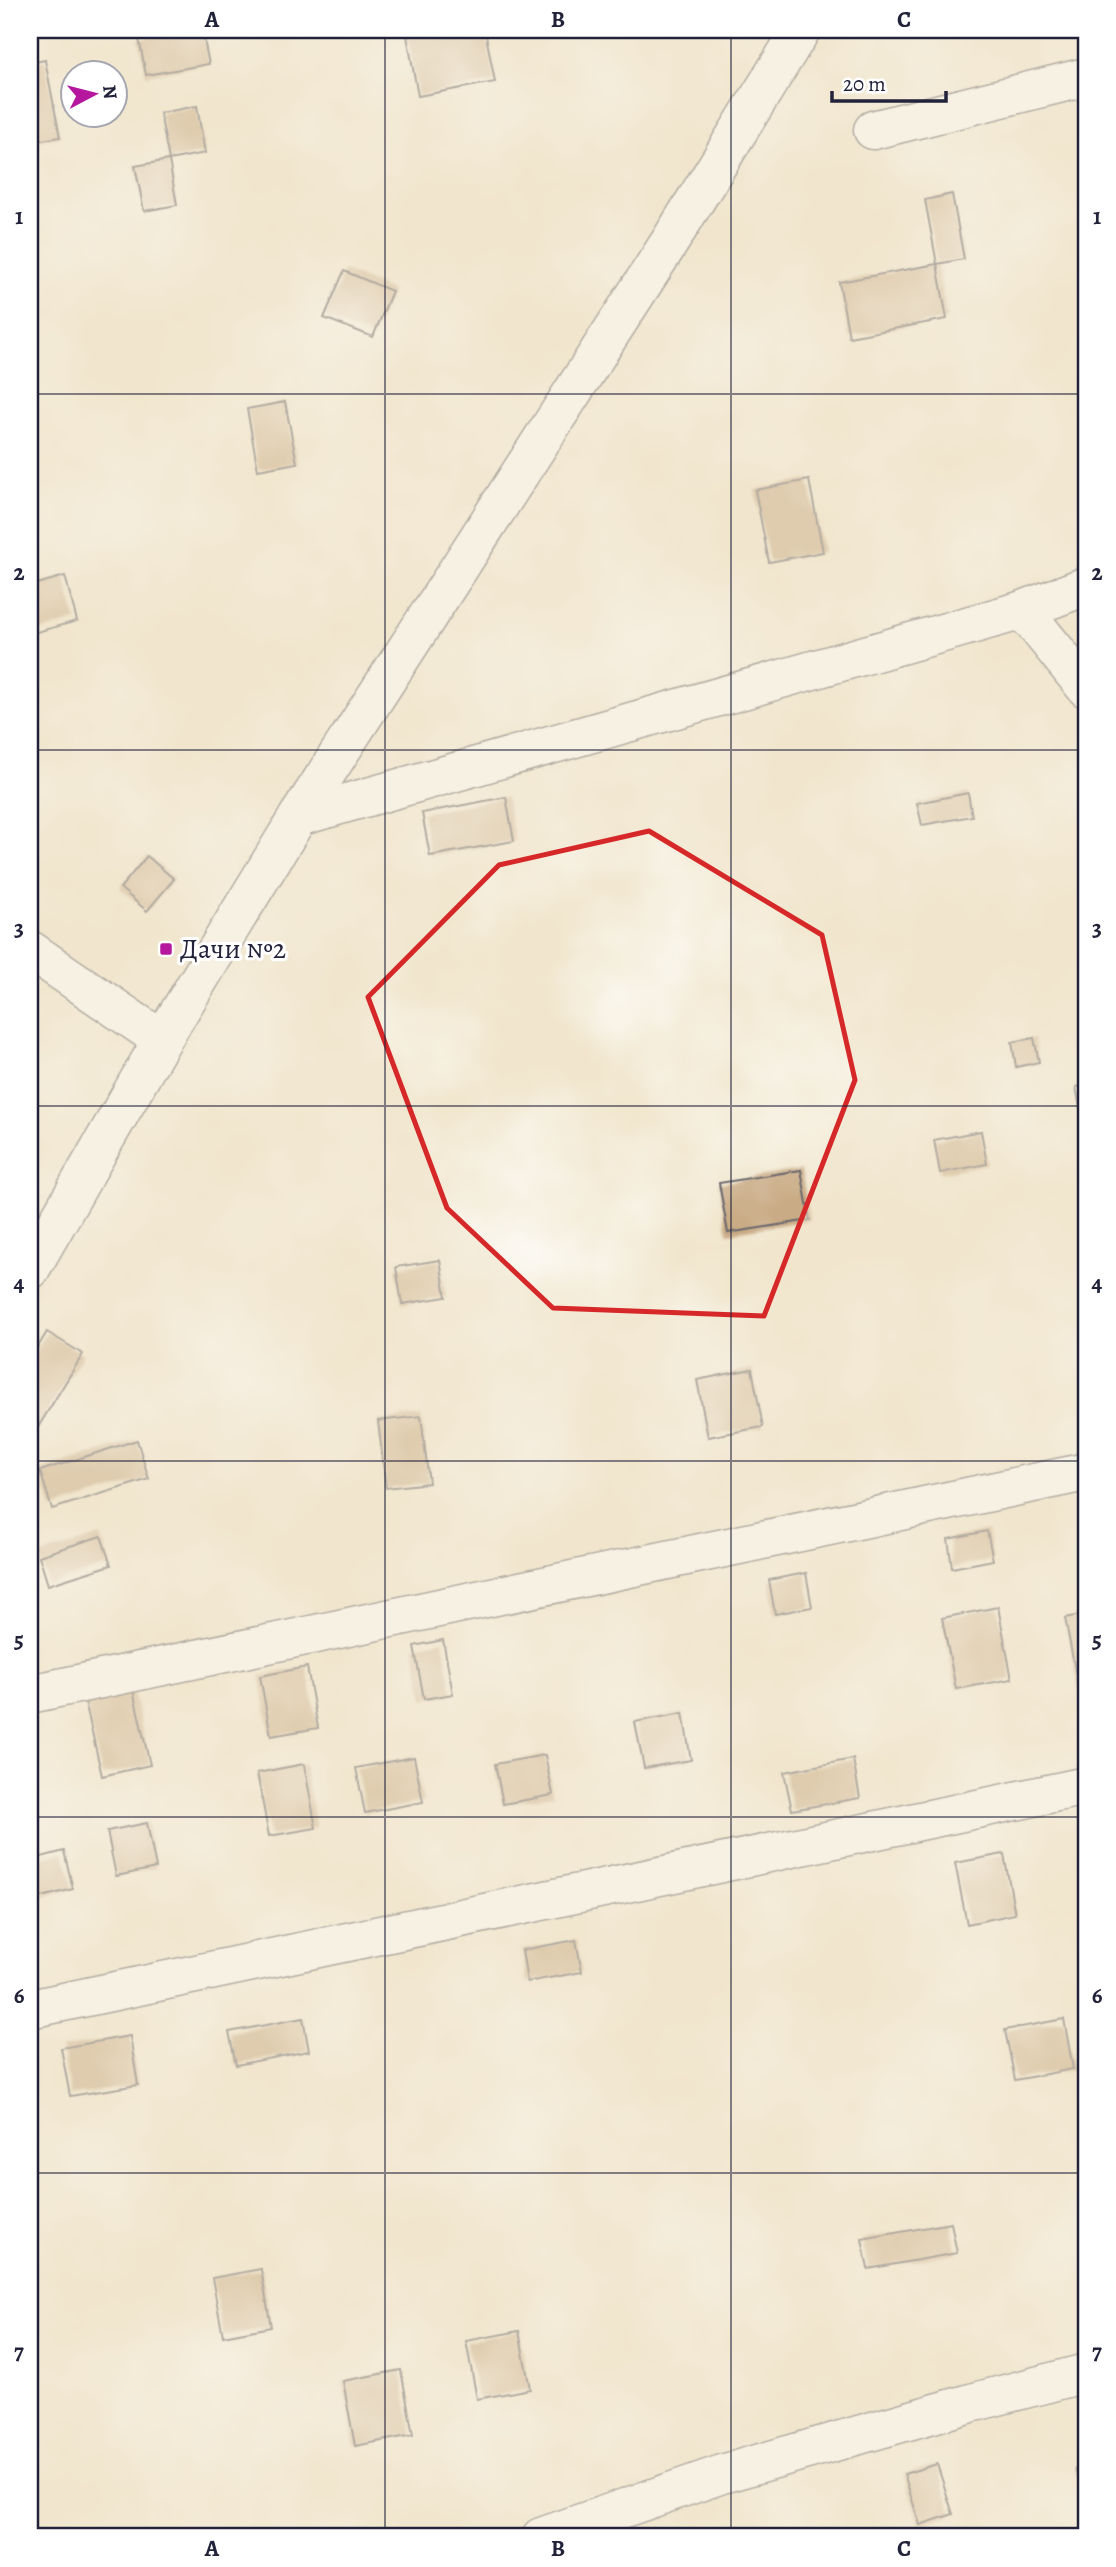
<svg xmlns="http://www.w3.org/2000/svg" width="1116" height="2567" font-family="Alegreya,serif">
	<style>
		.building { fill: #c9ab85 }
		.lines { fill: none; stroke-linecap: round; stroke-linejoin: round }
		.minor-casing { stroke: #6a676e; stroke-width: 41 }
		.minor { stroke: #fff; stroke-width: 38 }
		.marked { fill: none; stroke: #d62828; stroke-width: 5; stroke-linejoin: round }
		.grid { fill: none; stroke: #22223b; stroke-width: 2; stroke-opacity: 0.55 }
		.poi-dot { fill: #b5179e; stroke: #fff; stroke-width: 2.5 }
		.labels { text-anchor: middle; dominant-baseline: central; stroke-width: 6; stroke-linejoin: round; paint-order: stroke }
		.poi-label { font-size: 28px; fill: #22223b; stroke: #fff; text-anchor: start }
		.neatline { fill: none; stroke: #22223b; stroke-width: 2.5 }
		.grid-label { font-size: 23px; text-anchor: middle; font-weight: bold; fill: #22223b }
	</style>
	<rect width="100%" height="100%" fill="#fff"/>
	<filter id="ink" filterUnits="userSpaceOnUse"><feTurbulence type="fractalNoise" baseFrequency=".0143" numOctaves="2"/><feDisplacementMap in="SourceGraphic" scale="14" xChannelSelector="R" yChannelSelector="G"/><feConvolveMatrix kernelMatrix="1 2 1 2 8 2 1 2 1" color-interpolation-filters="sRGB"/></filter>
	<filter id="wash" filterUnits="userSpaceOnUse"><feTurbulence type="fractalNoise" baseFrequency=".00686" numOctaves="4" result="noise"/><feDisplacementMap in="SourceGraphic" scale="28" xChannelSelector="R" yChannelSelector="G"/><feGaussianBlur stdDeviation="1.57" result="paint"/><feColorMatrix in="noise" values="0 0 0 0 0 0 0 0 0 0 0 0 0 0 0 0 0 1.4 0 .05"/><feComposite in="paint" operator="in"/></filter>
	<g filter="url(#wash)">
		<rect width="100%" height="100%" fill="#f1e6cd"/>
		<g id="blocks">
			<g class="building">
				<path d="M189,30H202L209,64L146,75L139,39Z"/>
				<path d="M406,30H485L495,82L418,96Z"/>
				<path d="M45,60L60,137L30,142V63Z"/>
				<path d="M197,106L205,153L169,160L160,113Z"/>
				<path d="M169,160L177,205L144,211L135,166Z"/>
				<path d="M952,194L964,259L937,264L925,200Z"/>
				<path d="M937,264L947,319L849,337L839,282Z"/>
				<path d="M344,271L392,291L373,337L324,318Z"/>
				<path d="M285,402L297,463L258,470L247,409Z"/>
				<path d="M809,480L823,552L769,562L755,490Z"/>
				<path d="M65,576L77,621L33,633L30,620V586Z"/>
				<path d="M968,793L972,816L922,825L917,803Z"/>
				<path d="M506,797L514,841L430,856L422,813Z"/>
				<path d="M147,856L174,879L147,911L120,888Z"/>
				<path d="M1034,1038L1039,1062L1016,1067L1012,1042Z"/>
				<path d="M1086,1085V1128L1084,1129L1076,1087Z"/>
				<path d="M981,1131L987,1164L940,1173L934,1140Z"/>
				<path d="M801,1170L810,1220L728,1233L719,1183Z"/>
				<path d="M440,1260L446,1297L402,1304L396,1267Z"/>
				<path d="M47,1332L83,1354L32,1437L30,1436V1360Z"/>
				<path d="M752,1369L763,1427L708,1437L697,1380Z"/>
				<path d="M421,1416L429,1483L386,1488L378,1421Z"/>
				<path d="M137,1440L149,1479L52,1509L40,1471Z"/>
				<path d="M987,1531L993,1560L952,1568L948,1539Z"/>
				<path d="M101,1536L111,1565L48,1585L39,1556Z"/>
				<path d="M806,1573L812,1607L775,1614L769,1580Z"/>
				<path d="M998,1607L1012,1679L956,1689L942,1618Z"/>
				<path d="M1086,1614V1690L1079,1691L1065,1618Z"/>
				<path d="M443,1640L453,1694L424,1699L414,1646Z"/>
				<path d="M307,1667L318,1728L271,1736L260,1676Z"/>
				<path d="M132,1686L150,1765L102,1776L84,1697Z"/>
				<path d="M683,1713L691,1760L644,1768L635,1722Z"/>
				<path d="M545,1755L553,1795L503,1804L495,1764Z"/>
				<path d="M414,1757L423,1802L365,1813L356,1768Z"/>
				<path d="M853,1759L860,1798L792,1810L784,1772Z"/>
				<path d="M304,1764L316,1828L269,1836L257,1773Z"/>
				<path d="M147,1823L156,1868L116,1876L107,1831Z"/>
				<path d="M64,1851L73,1889L30,1900V1860Z"/>
				<path d="M1004,1854L1015,1914L967,1924L955,1863Z"/>
				<path d="M576,1940L582,1972L527,1982L522,1950Z"/>
				<path d="M303,2018L309,2051L236,2065L229,2032Z"/>
				<path d="M1064,2019L1073,2069L1015,2080L1005,2030Z"/>
				<path d="M130,2036L138,2085L70,2096L61,2048Z"/>
				<path d="M951,2223L957,2253L868,2269L862,2239Z"/>
				<path d="M261,2269L271,2327L223,2336L212,2278Z"/>
				<path d="M519,2331L530,2389L477,2399L466,2341Z"/>
				<path d="M401,2370L413,2435L355,2446L343,2381Z"/>
				<path d="M937,2464L953,2514L920,2525L904,2474Z"/>
				<path d="M1086,2465V2501L1075,2469Z"/>
			</g>
		</g>
	</g>
	<g filter="url(#ink)">
		<use href="#blocks" fill-opacity="0" stroke="#6a676e" stroke-width="2"/>
		<g class="lines">
			<g class="minor-casing">
				<g id="minor">
					<path d="M873,130L1086,77"/>
					<path d="M1023,610L1086,688"/>
					<path d="M298,817L1023,610L1086,586"/>
					<path d="M30,950L162,1040"/>
					<path d="M30,1270L162,1040L298,817L669,243L801,30"/>
					<path d="M30,1694L1086,1472"/>
					<path d="M30,2009L1086,1786"/>
					<path d="M541,2537L722,2474L971,2403L1086,2373"/>
				</g>
			</g>
			<use href="#minor" class="minor"/>
		</g>
	</g>
	<path d="M0 0H1116V2567H0ZM649,831L822,935L855,1080L764,1316L553,1308L447,1208L368,997L499,865Z" fill="#f1e6cd" fill-opacity=".55" fill-rule="evenodd"/>
	<path class="marked" d="M649,831L822,935L855,1080L764,1316L553,1308L447,1208L368,997L499,865Z"/>
	<path class="grid" d="M385,30V2537M731,30V2537M30,394H1086M30,750H1086M30,1106H1086M30,1461H1086M30,1817H1086M30,2173H1086"/>
	<rect class="poi-dot" x="159" y="942" width="14" height="14" rx="3.5"/>
	<g class="labels">
		<g class="poi-label">
			<text x="180" y="949">Дачи №2</text>
		</g>
	</g>
	<rect width="1116" height="2567" fill="none" stroke="#fff" stroke-width="77"/>
	<g transform="translate(94 94) rotate(83)"><circle r="33" fill="#ffffff" stroke="#a7a7b1" stroke-width="2"/>
	<path d="M0-5L12 26L0 18L-12 26Z" fill="#b5179e"/>
	<text y="-10" font-size="19" font-weight="bold" text-anchor="middle" fill="#22223b">N</text>
	</g>
	<path d="M832 91v10h114v-10" fill="none" stroke="#22223b" stroke-width="3.5"/>
	<text x="843" y="91" font-size="21" fill="#22223b" stroke="#ffffff" stroke-width="5" paint-order="stroke">20 m</text>
	<rect x="38" y="38" width="1040" height="2490" class="neatline"/>
	<g class="grid-label">
		<text x="212" y="27">A</text>
		<text x="558" y="27">B</text>
		<text x="904" y="27">C</text>
		<text x="19" y="224">1</text>
		<text x="1097" y="224">1</text>
		<text x="19" y="580">2</text>
		<text x="1097" y="580">2</text>
		<text x="19" y="936">3</text>
		<text x="1097" y="936">3</text>
		<text x="19" y="1291">4</text>
		<text x="1097" y="1291">4</text>
		<text x="19" y="1647">5</text>
		<text x="1097" y="1647">5</text>
		<text x="19" y="2003">6</text>
		<text x="1097" y="2003">6</text>
		<text x="19" y="2359">7</text>
		<text x="1097" y="2359">7</text>
		<text x="212" y="2556">A</text>
		<text x="558" y="2556">B</text>
		<text x="904" y="2556">C</text>
	</g>
</svg>
